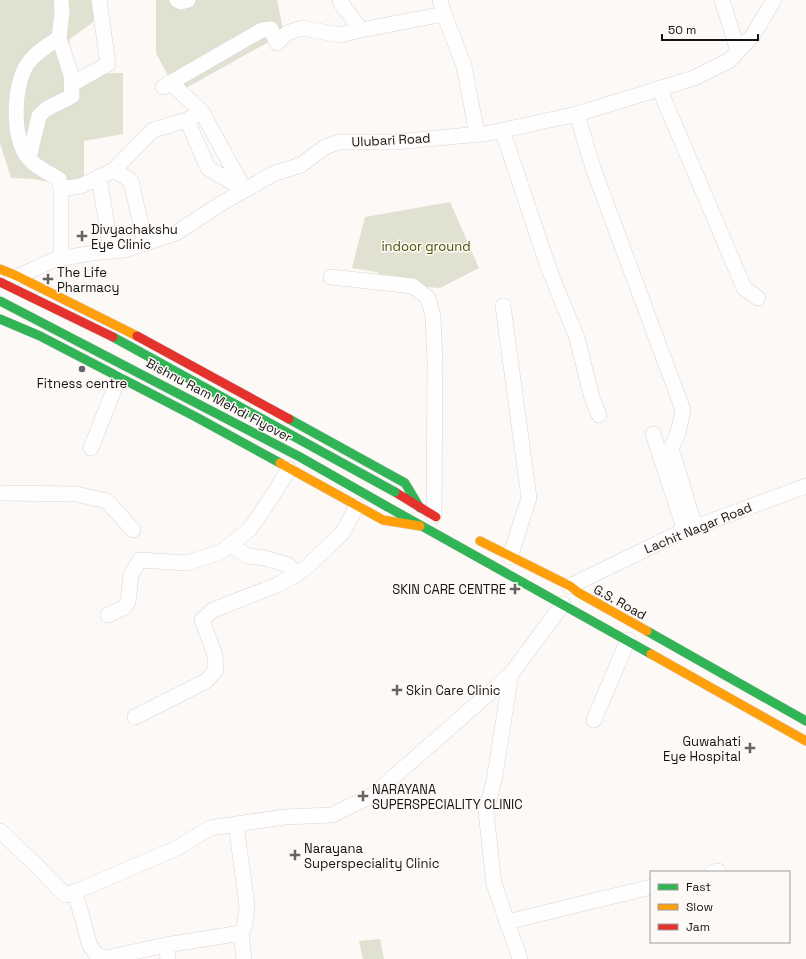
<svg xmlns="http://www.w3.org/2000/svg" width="806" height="959" font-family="'Space Grotesk',sans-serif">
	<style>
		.green { fill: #e0e1d1 }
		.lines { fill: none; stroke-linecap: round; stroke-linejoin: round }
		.street-casing { stroke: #d8d6d5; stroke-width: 16 }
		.fast-casing { stroke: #d8d6d5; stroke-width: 10 }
		.slow-casing { stroke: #d8d6d5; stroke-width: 10 }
		.jam-casing { stroke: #d8d6d5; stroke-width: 10 }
		.street { stroke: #fffefe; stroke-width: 15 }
		.fast { stroke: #30b455; stroke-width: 9 }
		.slow { stroke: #ff9f0a; stroke-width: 9 }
		.jam { stroke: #e5322d; stroke-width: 9 }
		.fast-bridge-casing { stroke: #d8d6d5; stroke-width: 10; stroke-linecap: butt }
		.jam-bridge-casing { stroke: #d8d6d5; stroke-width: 10; stroke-linecap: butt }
		.fast-bridge { stroke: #30b455; stroke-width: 9 }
		.jam-bridge { stroke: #e5322d; stroke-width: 9 }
		.poi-dot { fill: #666463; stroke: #fdf9f6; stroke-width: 1.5 }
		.labels { text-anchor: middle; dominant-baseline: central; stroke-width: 3; stroke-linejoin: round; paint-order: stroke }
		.street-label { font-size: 13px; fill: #151313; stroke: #fdf9f6 }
		.poi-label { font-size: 13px; fill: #151313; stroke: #fdf9f6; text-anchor: start }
		.park-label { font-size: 13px; fill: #4c4f00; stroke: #fdf9f6 }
	</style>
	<rect width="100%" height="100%" fill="#fcf9f7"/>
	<g class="green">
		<path d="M0,0H96V20L70,39L64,71L71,74L123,73V134L84,141V189L34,179L11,178L0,143Z"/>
		<path d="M156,0H277L283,29L276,38L177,93L156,53Z"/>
		<path d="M450,202L479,268L440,288L402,285L376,272L352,268L365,217Z"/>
		<path d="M380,939L384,959H363L359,941Z"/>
	</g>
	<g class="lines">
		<g class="street-casing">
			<g id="street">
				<path d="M177,0L181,2L188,0"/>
				<path d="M340,0L341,3L361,30L444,14"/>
				<path d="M440,0L444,14L464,66L477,134"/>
				<path d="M722,0L738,51"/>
				<path d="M170,82L202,112L187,120L208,168L245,190"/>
				<path d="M72,84L108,64L99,0"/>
				<path d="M163,87L262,30L271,29L277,43L287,33L302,28L340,35L361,30"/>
				<path d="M659,88L744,288L758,298"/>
				<path d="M202,112L244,189"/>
				<path d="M577,114L593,168L683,410L678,433L671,448L695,527"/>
				<path d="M502,130L550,272L577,338L592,398L599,415"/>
				<path d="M29,158L39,116L46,109L72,96L71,75L59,38"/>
				<path d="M114,170L131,181L145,243"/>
				<path d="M99,177L111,251"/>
				<path d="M61,189L81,186L114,170L153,130L187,120"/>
				<path d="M61,259V189L59,179C49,173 37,168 29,159C11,138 13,84 28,63C36,52 48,45 59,38L62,13L61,0"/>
				<path d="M331,277L413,286L428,298L433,316L435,362L434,516"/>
				<path d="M12,279L54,260L91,253L125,250L176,233L222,203L275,173L301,165L325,147L339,142H396L490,133L577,114L694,78L730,60L753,35L774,0"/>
				<path d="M503,306L529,498L510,557"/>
				<path d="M653,434L685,531"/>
				<path d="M91,448L119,377"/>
				<path d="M0,493L76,494L107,501L133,530"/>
				<path d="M230,545L248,556L265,558L288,565L296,575"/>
				<path d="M570,586L679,533L806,486"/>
				<path d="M108,615L123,608L128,602L131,575L140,560L187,563L221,552L250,529L271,498L289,469"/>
				<path d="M511,674L494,781L486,812L494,884L520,959"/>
				<path d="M135,717L206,681L216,670L215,655L202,620L213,610L277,585L296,575L309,565L343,532L357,506"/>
				<path d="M594,720L628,640"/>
				<path d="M0,831L34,863L65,895L75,892L177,848L210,828L284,817L332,815L373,795L511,674L563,604"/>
				<path d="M713,872L718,871"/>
				<path d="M75,892L90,946L97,955L105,958L166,945L168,959"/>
				<path d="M507,922L651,887"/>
				<path d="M241,933L244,959"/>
				<path d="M166,945L241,933L245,924L247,905L236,825"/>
			</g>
		</g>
		<g class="fast-casing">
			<g id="fast">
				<path d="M0,319L40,336L196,417L280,463"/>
				<path d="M289,419L405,483L420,508"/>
				<path d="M386,506L651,654"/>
				<path d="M647,631L806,721"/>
			</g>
		</g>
		<g class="slow-casing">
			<g id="slow">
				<path d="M0,269L17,276L137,336"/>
				<path d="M280,463L383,520L420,526"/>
				<path d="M480,541L570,586L579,593L647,631"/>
				<path d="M651,654L806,741"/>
			</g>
		</g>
		<g class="jam-casing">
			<g id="jam">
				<path d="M137,336L289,419"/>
				<path d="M395,492L436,517"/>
			</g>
		</g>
		<use href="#street" class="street"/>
		<use href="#fast" class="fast"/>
		<use href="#slow" class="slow"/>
		<use href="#jam" class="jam"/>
		<g class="fast-bridge-casing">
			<g id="fast-bridge">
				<path d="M0,301L300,457L386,506"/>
				<path d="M113,337L395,492"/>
			</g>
		</g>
		<g class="jam-bridge-casing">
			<path id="jam-bridge" d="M0,282L113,337"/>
		</g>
		<use href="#fast-bridge" class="fast-bridge"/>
		<use href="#jam-bridge" class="jam-bridge"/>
	</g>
	<g class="poi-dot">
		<path d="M80 230h4v4h4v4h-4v4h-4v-4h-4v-4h4z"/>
		<path d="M46 273h4v4h4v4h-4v4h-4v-4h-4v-4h4z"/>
		<circle cx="82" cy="369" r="4"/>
		<path d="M513 583h4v4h4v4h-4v4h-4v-4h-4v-4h4z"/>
		<path d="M395 684h4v4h4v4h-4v4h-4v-4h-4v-4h4z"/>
		<path d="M748 742h4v4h4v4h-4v4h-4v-4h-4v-4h4z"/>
		<path d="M361 790h4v4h4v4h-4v4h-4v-4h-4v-4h4z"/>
		<path d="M293 849h4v4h4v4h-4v4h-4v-4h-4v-4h4z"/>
	</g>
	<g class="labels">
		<g class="street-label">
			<text transform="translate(391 140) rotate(-3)">Ulubari Road</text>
			<text transform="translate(219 400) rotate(28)">Bishnu Ram Mehdi Flyover</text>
			<text transform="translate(698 528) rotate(-22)">Lachit Nagar Road</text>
			<text transform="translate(620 602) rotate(29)">G.S. Road</text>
		</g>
		<g class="poi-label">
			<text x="91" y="229">Divyachakshu<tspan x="91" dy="15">Eye Clinic</tspan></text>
			<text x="57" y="272">The Life<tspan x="57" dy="15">Pharmacy</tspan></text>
			<text x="82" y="383" text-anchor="middle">Fitness centre</text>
			<text x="506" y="589" text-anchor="end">SKIN CARE CENTRE</text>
			<text x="406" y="690">Skin Care Clinic</text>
			<text x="741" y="741" text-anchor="end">Guwahati<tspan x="741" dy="15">Eye Hospital</tspan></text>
			<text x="372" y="789">NARAYANA<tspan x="372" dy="15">SUPERSPECIALITY CLINIC</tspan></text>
			<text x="304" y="848">Narayana<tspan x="304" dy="15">Superspeciality Clinic</tspan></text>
		</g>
		<g class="park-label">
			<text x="426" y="246">indoor ground</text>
		</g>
	</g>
	<rect x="650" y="871" width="140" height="72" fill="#fdf9f6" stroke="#a09d9b"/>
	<rect x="658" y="884" width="20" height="6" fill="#30b455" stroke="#a09d9b"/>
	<text x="686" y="891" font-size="12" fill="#151313">Fast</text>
	<rect x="658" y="904" width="20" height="6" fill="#ff9f0a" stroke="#a09d9b"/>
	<text x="686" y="911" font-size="12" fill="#151313">Slow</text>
	<rect x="658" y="924" width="20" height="6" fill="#e5322d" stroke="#a09d9b"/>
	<text x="686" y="931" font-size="12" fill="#151313">Jam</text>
	<path d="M662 34v6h96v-6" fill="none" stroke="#151313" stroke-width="2"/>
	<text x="668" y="34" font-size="12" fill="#151313" stroke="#fdf9f6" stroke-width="3" paint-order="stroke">50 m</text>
</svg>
